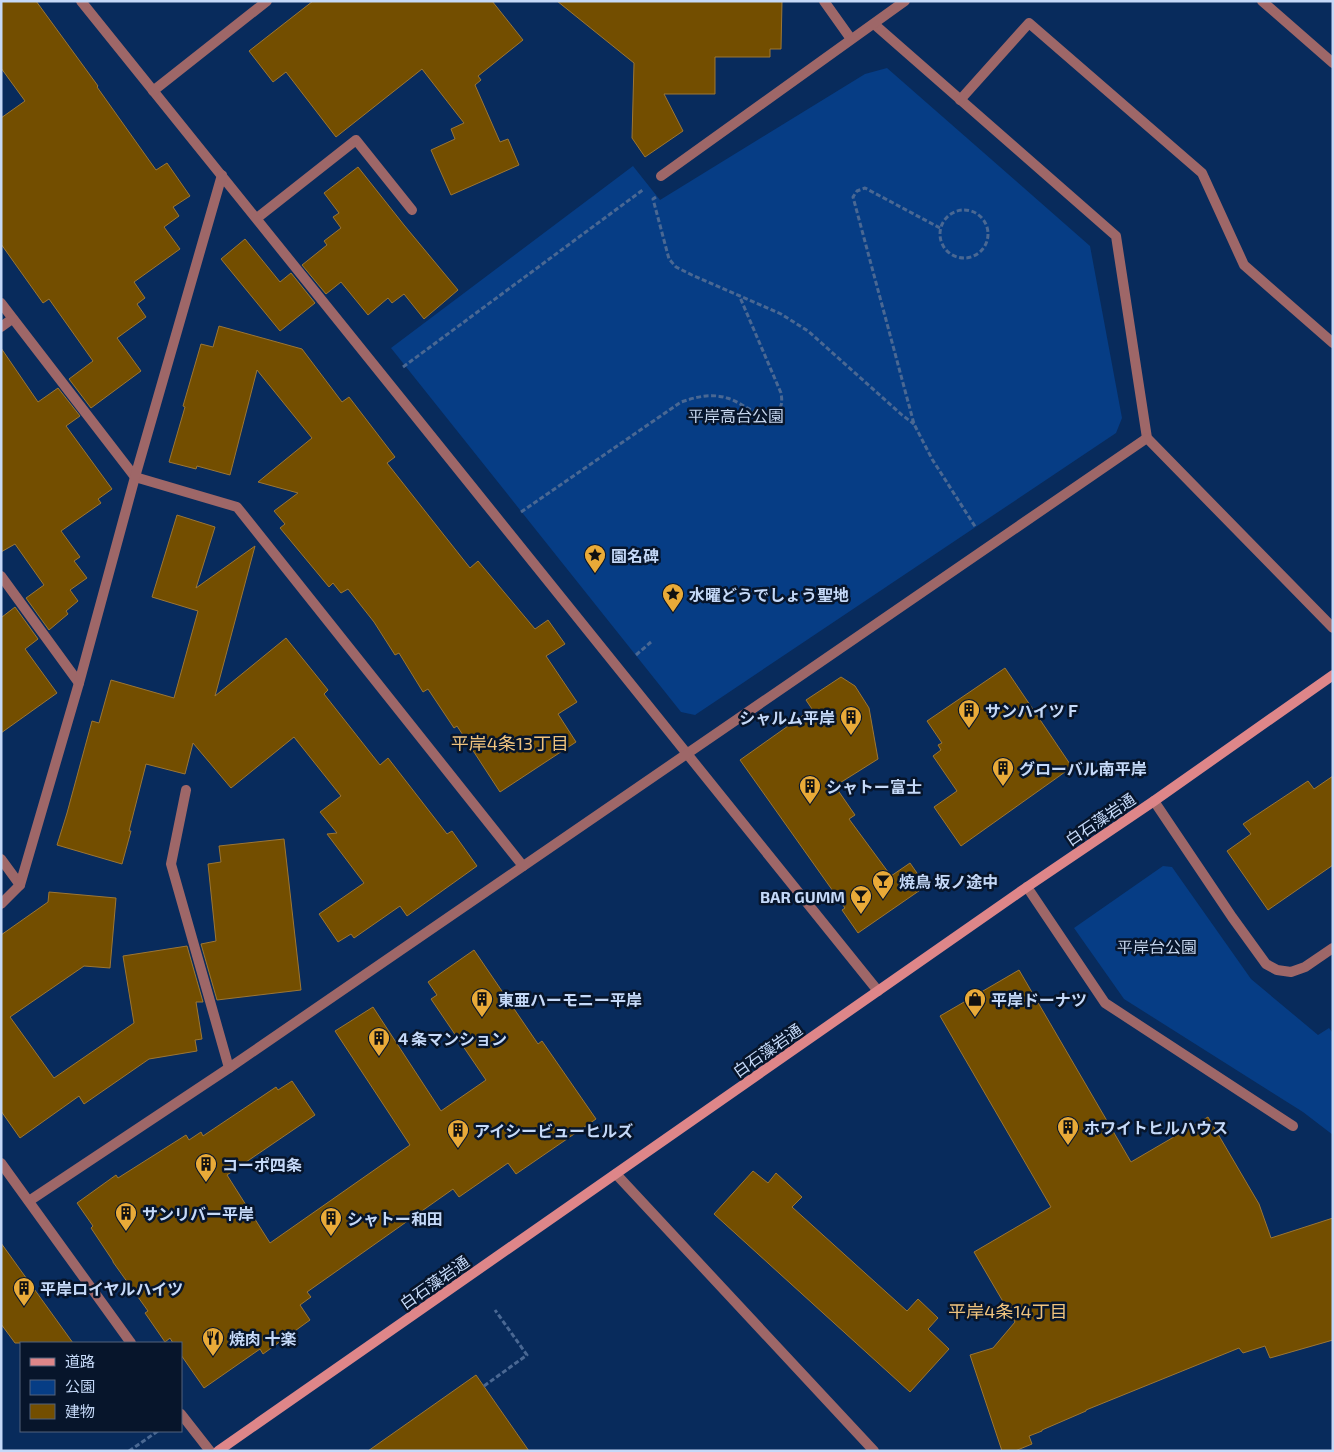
<svg xmlns="http://www.w3.org/2000/svg" width="1334" height="1452" font-family="'Exo 2','Noto Sans JP',sans-serif">
	<style>
		.green { fill: #063d85 }
		.building { fill: #734e00; stroke: #9c7634 }
		.lines { fill: none; stroke-linecap: round; stroke-linejoin: round }
		.path { stroke: #4a6893; stroke-width: 3; stroke-dasharray: 5 2.5; stroke-linecap: butt }
		.service { stroke: #9e6768; stroke-width: 10 }
		.minor { stroke: #9e6768; stroke-width: 10 }
		.tertiary { stroke: #9e6768; stroke-width: 10 }
		.secondary { stroke: #de8689; stroke-width: 10 }
		.labels { text-anchor: middle; dominant-baseline: central; stroke-width: 5; stroke-linejoin: round; paint-order: stroke }
		.park-label { font-size: 16px; fill: #c6d6ee; stroke: #07152b }
		.poi-label { font-size: 16px; font-weight: bold; fill: #c5d9f8; stroke: #07152b; text-anchor: start }
		.street-label { font-size: 16px; fill: #c5d9f8; stroke: #07152b }
		.neighbourhood-label { font-size: 18px; fill: #efc37e; stroke: #07152b }
	</style>
	<rect width="100%" height="100%" fill="#082b5c"/>
	<g class="green">
		<path d="M887,68L1090,246L1122,418L1116,433L695,715L681,712L391,348L633,166L660,200L865,74Z"/>
		<path d="M1163,866L1172,867L1251,979L1318,1035L1329,1028L1333,1033V1135L1303,1112L1124,999L1074,928Z"/>
	</g>
	<g class="building">
		<path d="M1,1H36L98,86L97,87L156,170L167,163L190,196L173,207L179,216L164,227L180,249L134,282L145,298L137,304L146,317L117,338L141,371L91,408L69,379L93,361L49,299L43,303L1,244V118L25,101L1,68Z"/>
		<path d="M313,1H492L523,40L478,76L481,80L475,85L500,142L508,139L519,165L451,195L431,150L455,139L451,129L464,123L422,69L336,137L286,72L273,82L249,51Z"/>
		<path d="M557,1H782L781,49H770V57H715V94H664L683,131L645,157L632,138L634,63Z"/>
		<path d="M358,167L404,225L458,290L424,319L404,294L392,303L388,298L368,315L341,282L326,294L302,265L327,245L324,241L341,228L333,217L339,213L324,193Z"/>
		<path d="M245,239L280,282L291,273L315,303L280,331L221,259Z"/>
		<path d="M219,326L302,349L342,402L349,397L395,457L387,463L470,568L478,561L535,629L548,620L565,644L546,656L577,702L558,714L576,742L500,792L457,726L454,728L428,689L423,692L399,653L395,655L374,622L348,589L341,593L333,583L329,587L280,528L285,524L274,511L298,493L258,482L312,438L257,370L230,475L197,466L196,469L169,462L185,407L183,406L201,344L213,347Z"/>
		<path d="M1,348L38,402L58,388L80,416L66,426L112,489L98,499L101,503L61,531L80,557L74,561L87,578L70,590L78,601L66,611L68,614L49,630L26,598L44,585L15,544L1,552Z"/>
		<path d="M177,515L215,527L196,588L255,546L215,696L286,638L328,690L324,694L380,765L388,758L447,834L452,831L477,866L407,916L400,906L354,938L351,934L338,942L319,914L364,883L327,834L337,833L320,812L341,796L294,737L231,788L193,743L185,774L146,764L129,831H131L122,864L57,845L67,813L92,721L99,723L111,680L174,698L198,611L152,597Z"/>
		<path d="M15,607L38,639L25,649L57,693L1,733V616L2,617Z"/>
		<path d="M1005,668L1072,767L961,846L934,807L957,791L933,756L941,750L938,745L942,743L927,721Z"/>
		<path d="M841,677L855,686L869,708L878,759L835,786L855,815L849,819L891,876L910,863L926,886L858,933L842,910L845,908L740,760L812,709L806,700Z"/>
		<path d="M1333,776V865L1268,910L1227,851L1251,834L1243,824L1308,781L1314,789Z"/>
		<path d="M284,839L301,990L217,1000L201,944L216,941L208,864L221,862L219,846Z"/>
		<path d="M49,892L116,898L110,968L84,966L10,1017L54,1078L134,1023L123,956L187,946L203,1002H196L202,1039L195,1040L197,1051L149,1059L84,1104L79,1096L20,1138L1,1111V935L48,902Z"/>
		<path d="M474,950L538,1044L542,1041L596,1119L516,1174L508,1163L459,1197L453,1189L307,1292L311,1297L300,1305L310,1320L263,1354L260,1349L204,1388L181,1355V1343H173L170,1338L165,1342L145,1313L148,1311L113,1262V1261L91,1228L93,1226L77,1203L116,1175L118,1178L186,1135L189,1140L201,1132L203,1136L276,1087L278,1090L292,1081L315,1115L227,1175L270,1243L410,1145L335,1031L373,1007L441,1111L486,1080L431,999L437,995L428,982Z"/>
		<path d="M1019,970L1131,1162L1208,1117L1259,1204L1271,1238L1333,1218V1340L1270,1358L1265,1346L1243,1353L1239,1348L1086,1410V1411L1042,1430V1431L1029,1436L1032,1444L1015,1451H1002L970,1355L993,1348L1015,1322L974,1252L1051,1207L940,1016Z"/>
		<path d="M753,1171L768,1183L776,1173L802,1197L792,1207L907,1311L918,1299L938,1318L928,1329L949,1349L910,1392L714,1214Z"/>
		<path d="M1,1243L73,1343H15L1,1324Z"/>
		<path d="M476,1375L529,1451H368Z"/>
	</g>
	<g class="lines">
		<g class="path">
			<path d="M656,197L653,199L669,259L676,267L692,275L781,314L808,331L902,415L914,424"/>
			<circle cx="964" cy="234" r="24"/>
			<path d="M940,228L865,188L857,191L853,197L914,424L932,459L976,528"/>
			<path d="M403,367L644,189"/>
			<path d="M521,512L681,402C696,397 711,393 727,398C742,402 763,423 777,411C783,406 782,400 781,393L739,295"/>
			<path d="M636,655L651,642"/>
			<path d="M484,1386L527,1355L495,1310"/>
			<path d="M129,1451L158,1431"/>
		</g>
		<g class="service">
			<path d="M257,218L356,140L412,210"/>
			<path d="M186,790L171,864L229,1068"/>
			<path d="M1154,801L1232,917L1266,964L1277,970L1291,972L1305,967L1333,948"/>
			<path d="M1027,887L1105,1003L1293,1126"/>
		</g>
		<g class="minor">
			<path d="M81,1L878,991"/>
			<path d="M824,1L851,39"/>
			<path d="M1262,1L1333,63"/>
			<path d="M874,24L1116,236L1147,438L1333,628"/>
			<path d="M153,91L267,1"/>
			<path d="M960,100L1029,23L1202,173L1244,265L1333,343"/>
			<path d="M661,176L905,1"/>
			<path d="M1,303L135,477L237,507L523,866"/>
			<path d="M1,327L12,319"/>
			<path d="M1,576L79,683"/>
			<path d="M1,859L20,885"/>
			<path d="M1,904L20,885L79,683L135,477L222,175"/>
			<path d="M29,1201L229,1068L1147,438"/>
		</g>
		<g class="tertiary">
			<path d="M1,1163L131,1343"/>
			<path d="M616,1174L874,1451"/>
			<path d="M181,1414L210,1451"/>
		</g>
		<path class="secondary" d="M218,1451L1027,887L1154,801L1333,675"/>
	</g>
	<defs>
		<g id="sight-pin" transform="scale(1.125)"><path d="M0 17L-7.5 6A9.5 9.5 0 1 1 7.5 6Z" fill="#e9aa38" stroke="#07152b"/><path d="M0-6L1.8-2.2L6-1.7L2.9 1.2L3.7 5.4L0 3.3L-3.7 5.4L-2.9 1.2L-6-1.7L-1.8-2.2Z" fill="#111"/></g>
		<g id="building-pin" transform="scale(1.125)"><path d="M0 17L-7.5 6A9.5 9.5 0 1 1 7.5 6Z" fill="#e9aa38" stroke="#07152b"/><path d="M-4-6H4V6H1V3H-1V6H-4ZM-2.5-4.3h1.7v1.8h-1.7ZM.8-4.3h1.7v1.8H.8ZM-2.5-1h1.7V.8h-1.7ZM.8-1h1.7V.8H.8Z" fill="#111"/></g>
		<g id="bar-pin" transform="scale(1.125)"><path d="M0 17L-7.5 6A9.5 9.5 0 1 1 7.5 6Z" fill="#e9aa38" stroke="#07152b"/><path d="M-6-5H6L.8 .8V4.5H3.5V6h-7V4.5H-.8V.8Z" fill="#111"/></g>
		<g id="shop-pin" transform="scale(1.125)"><path d="M0 17L-7.5 6A9.5 9.5 0 1 1 7.5 6Z" fill="#e9aa38" stroke="#07152b"/><path d="M-5-2.5h2.3a2.7 3.5 0 0 1 5.4 0H5L5.5 6h-11ZM-1.5-2.5h3a1.5 2.3 0 0 0-3 0Z" fill="#111"/></g>
		<g id="restaurant-pin" transform="scale(1.125)"><path d="M0 17L-7.5 6A9.5 9.5 0 1 1 7.5 6Z" fill="#e9aa38" stroke="#07152b"/><path d="M-5-6h1v4h1v-4h1v4h1v-4h1v5L-1.5 .5V6h-2V.5L-5-1ZM5-6V6H3V1.5H1.5Q1.5-4 5-6Z" fill="#111"/></g>
	</defs>
	<g fill-rule="evenodd">
		<use href="#sight-pin" x="595" y="555"/>
		<use href="#sight-pin" x="673" y="594"/>
		<use href="#building-pin" x="969" y="710"/>
		<use href="#building-pin" x="851" y="717"/>
		<use href="#building-pin" x="1003" y="768"/>
		<use href="#building-pin" x="810" y="786"/>
		<use href="#bar-pin" x="883" y="881"/>
		<use href="#bar-pin" x="861" y="896"/>
		<use href="#building-pin" x="482" y="999"/>
		<use href="#shop-pin" x="975" y="999"/>
		<use href="#building-pin" x="379" y="1038"/>
		<use href="#building-pin" x="1068" y="1127"/>
		<use href="#building-pin" x="458" y="1130"/>
		<use href="#building-pin" x="206" y="1164"/>
		<use href="#building-pin" x="126" y="1213"/>
		<use href="#building-pin" x="331" y="1218"/>
		<use href="#building-pin" x="24" y="1288"/>
		<use href="#restaurant-pin" x="213" y="1338"/>
	</g>
	<g class="labels">
		<g class="park-label">
			<text x="736" y="415">平岸高台公園</text>
			<text x="1157" y="946">平岸台公園</text>
		</g>
		<g class="poi-label">
			<text x="611" y="555">園名碑</text>
			<text x="689" y="594">水曜どうでしょう聖地</text>
			<text x="985" y="710">サンハイツＦ</text>
			<text x="835" y="717" text-anchor="end">シャルム平岸</text>
			<text x="1019" y="768">グローバル南平岸</text>
			<text x="826" y="786">シャトー富士</text>
			<text x="899" y="881">焼鳥 坂ノ途中</text>
			<text x="845" y="896" text-anchor="end">BAR GUMM</text>
			<text x="498" y="999">東亜ハーモニー平岸</text>
			<text x="991" y="999">平岸ドーナツ</text>
			<text x="395" y="1038">４条マンション</text>
			<text x="1084" y="1127">ホワイトヒルハウス</text>
			<text x="474" y="1130">アイシービューヒルズ</text>
			<text x="222" y="1164">コーポ四条</text>
			<text x="142" y="1213">サンリバー平岸</text>
			<text x="347" y="1218">シャトー和田</text>
			<text x="40" y="1288">平岸ロイヤルハイツ</text>
			<text x="229" y="1338">焼肉 十楽</text>
		</g>
		<g class="street-label">
			<text transform="translate(1100 819) rotate(-34)">白石藻岩通</text>
			<text transform="translate(767 1050) rotate(-35)">白石藻岩通</text>
			<text transform="translate(434 1282) rotate(-35)">白石藻岩通</text>
		</g>
		<g class="neighbourhood-label">
			<text x="510" y="743">平岸4条13丁目</text>
			<text x="1008" y="1311">平岸4条14丁目</text>
		</g>
	</g>
	<rect width="1334" height="1452" fill="none" stroke="#c5d9f8" stroke-width="5"/>
	<rect x="20" y="1342" width="162" height="90" fill="#07152b" stroke="#53637d"/>
	<rect x="30" y="1358" width="25" height="8" fill="#de8689" stroke="#53637d"/>
	<text x="65" y="1367" font-size="15" fill="#c5d9f8">道路</text>
	<rect x="30" y="1380" width="25" height="15" fill="#063d85" stroke="#53637d"/>
	<text x="65" y="1392" font-size="15" fill="#c5d9f8">公園</text>
	<rect x="30" y="1404" width="25" height="15" fill="#734e00" stroke="#53637d"/>
	<text x="65" y="1417" font-size="15" fill="#c5d9f8">建物</text>
</svg>
